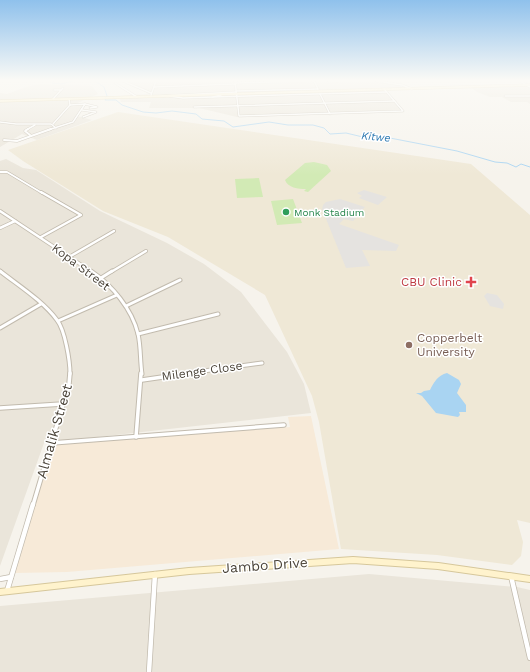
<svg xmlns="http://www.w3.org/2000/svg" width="530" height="672" font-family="'Work Sans',sans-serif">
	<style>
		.residential { fill: #eae5da }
		.commercial { fill: #f7ead8 }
		.education { fill: #efe8d6 }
		.green { fill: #d2eab5 }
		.parking { fill: #e5e3e0 }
		.water { fill: #a9d4f2 }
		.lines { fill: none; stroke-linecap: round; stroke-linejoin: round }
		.stream { stroke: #a9d4f2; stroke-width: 1 }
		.street-far5-casing { stroke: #c2bbae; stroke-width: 2.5 }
		.street-far4-casing { stroke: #c2bbae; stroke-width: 3 }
		.street-far3-casing { stroke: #c2bbae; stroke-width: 4 }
		.street-far2-casing { stroke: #c2bbae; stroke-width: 5 }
		.street-far1-casing { stroke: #c2bbae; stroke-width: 5.5 }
		.street-casing { stroke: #c2bbae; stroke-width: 6 }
		.secondary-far1-casing { stroke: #d6c79b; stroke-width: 3 }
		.secondary-casing { stroke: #d6c79b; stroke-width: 8 }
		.street-far5 { stroke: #fff; stroke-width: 1.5 }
		.street-far4 { stroke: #fff; stroke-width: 2 }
		.street-far3 { stroke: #fff; stroke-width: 2.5 }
		.street-far2 { stroke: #fff; stroke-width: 3 }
		.street-far1 { stroke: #fff; stroke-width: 3.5 }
		.street { stroke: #fff; stroke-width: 4.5 }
		.secondary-far1 { stroke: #fff3cd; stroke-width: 2 }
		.secondary { stroke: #fff3cd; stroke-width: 6 }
		.leisure-dot { fill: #2e9e5b; stroke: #fff; stroke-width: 1.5 }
		.health-dot { fill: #e0444e; stroke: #fff; stroke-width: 1.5 }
		.education-dot { fill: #8d6e63; stroke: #fff; stroke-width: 1.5 }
		.labels { text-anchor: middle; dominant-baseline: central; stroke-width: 3; stroke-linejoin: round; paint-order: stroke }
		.far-leisure-label { font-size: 10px; fill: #27864d; stroke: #fff; text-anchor: start }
		.far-water-label { font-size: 11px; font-style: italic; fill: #2e7ab2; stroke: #fff }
		.street-label { font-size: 12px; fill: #4b4439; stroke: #fff }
		.health-label { font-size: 12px; fill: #be3a42; stroke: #fff; text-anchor: end }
		.education-label { font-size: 12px; fill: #785e54; stroke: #fff; text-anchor: start }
		.near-street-label { font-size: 14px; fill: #4b4439; stroke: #fff }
	</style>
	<rect width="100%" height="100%" fill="#f6f3ec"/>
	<g class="residential">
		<path d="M125,81H394L403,88L383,89L401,110L400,111L237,117L199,108H149L151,102H121L119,96L146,94L148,92Z"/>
		<path d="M40,84L92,86L98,94L73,105L85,106L77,116L92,120L37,140L22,134L0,147V93L7,94L26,87Z"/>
		<path d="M530,86V104L527,102H511L502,97H490L477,92L470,87Z"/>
		<path d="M6,159L23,168L36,170L100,211L167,243L204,264L241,292L287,352L304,384L311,413L44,443L0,566V161Z"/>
		<path d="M369,574L517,587L530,590V672H0V606Z"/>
	</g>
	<path class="commercial" d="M311,416L339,549L67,572L15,573L52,445L290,427L288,417Z"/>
	<path class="education" d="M118,112L471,164L530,215V523L517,520L523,542L521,556L512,565L437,555L341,549L319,422L312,396L265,295L168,237L103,211L23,161L8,150Z"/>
	<g class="green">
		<path d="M314,162L327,165L331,171L308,192L304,191L306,189C298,189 288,188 285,180L305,163Z"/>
		<path d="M259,178L263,197L237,198L235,179Z"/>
		<path d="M293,199L302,223L277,225L271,201Z"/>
	</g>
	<g class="parking">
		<path d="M364,190L387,197L378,205L359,198L362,196L357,193Z"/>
		<path d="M340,199L365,207L355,217L356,218L353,221L344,219L339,224L399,245L396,251L362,250L370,266L346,268L322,209L323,205L326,202Z"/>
		<path d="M487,293L497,295L504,304L503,309L490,306L484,296Z"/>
	</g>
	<path class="water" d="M447,373L459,380L461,384L457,393L466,405V412H459L460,415L458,417L436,413L422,396L416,393H421L424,391L430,390C434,382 438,375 447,373Z"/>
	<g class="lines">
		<g class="stream">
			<path d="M54,81L52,83L61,84L73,81"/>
			<path d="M95,81L104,87L107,96L105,100H116L122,105L143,112L156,113L172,111L196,114L202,119L224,121L233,127L269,122L288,125H313L324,128L330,134L346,133L367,138H390L457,151L495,162L507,163L516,167L521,164L530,167"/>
		</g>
		<g class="street-far5-casing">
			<g id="street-far5">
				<path d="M123,81L151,93"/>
				<path d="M235,81L239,116L403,111L384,89"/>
				<path d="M314,81L318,89"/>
				<path d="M376,81L402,85L412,89"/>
				<path d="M520,81L530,87"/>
				<path d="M328,82L340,81"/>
				<path d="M115,83L137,97"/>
				<path d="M235,83L310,81"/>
				<path d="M154,87L235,84"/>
				<path d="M54,90H61"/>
				<path d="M236,91L318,89"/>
				<path d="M320,94L330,114"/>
				<path d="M151,95L156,81"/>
				<path d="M221,95L213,97L387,92"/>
				<path d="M162,96L236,92"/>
				<path d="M169,96L183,98L213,97"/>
				<path d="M505,96H530"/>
				<path d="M53,99L63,88"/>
				<path d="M85,104L97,107L90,108"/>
				<path d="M194,107L395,101"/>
				<path d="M82,110L96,112L83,117"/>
				<path d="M0,122L16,124H51L56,128"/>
				<path d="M53,124L70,105"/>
				<path d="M26,130L35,125"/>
				<path d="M48,130L73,122L85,104L70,105L69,99"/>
			</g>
		</g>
		<g class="street-far4-casing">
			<g id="street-far4">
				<path d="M28,129L25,131L30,135"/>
				<path d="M4,140L17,141L51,129"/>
				<path d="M0,172H7L42,193"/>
			</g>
		</g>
		<g class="street-far3-casing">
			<g id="street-far3">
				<path d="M41,192L81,215L41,237"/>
				<path d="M0,211L92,272"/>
				<path d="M0,228L15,221"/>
				<path d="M69,257L114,231"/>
				<path d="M0,271L1,272"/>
				<path d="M111,272L146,251"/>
			</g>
		</g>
		<g class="street-far2-casing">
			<g id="street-far2">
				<path d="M0,271C19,286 43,301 57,320C65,330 70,361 70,374"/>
				<path d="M91,271C112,285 132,309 138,334C141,347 140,361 142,374"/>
				<path d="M101,278L112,271"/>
				<path d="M126,306L180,280"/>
				<path d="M58,321L117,295"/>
				<path d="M0,328L41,304"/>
				<path d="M138,334L218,314"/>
				<path d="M182,374L262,363"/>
			</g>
		</g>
		<g class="street-far1-casing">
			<g id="street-far1">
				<path d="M142,380L190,373"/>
				<path d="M0,408L62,404"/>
				<path d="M136,437L141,373"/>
				<path d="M52,443L284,425"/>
				<path d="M33,505L69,384L70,373"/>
			</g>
		</g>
		<g class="street-casing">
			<g id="street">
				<path d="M511,576L530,658"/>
				<path d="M0,579L11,577"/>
				<path d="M7,591L33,504"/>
				<path d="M149,672L155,574"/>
			</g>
		</g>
		<g class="secondary-far1-casing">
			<path id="secondary-far1" d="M0,101L530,85"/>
		</g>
		<g class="secondary-casing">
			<path id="secondary" d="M0,592L189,571L353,560L438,566L530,579"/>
		</g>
		<use href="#street-far5" class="street-far5"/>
		<use href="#street-far4" class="street-far4"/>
		<use href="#street-far3" class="street-far3"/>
		<use href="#street-far2" class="street-far2"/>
		<use href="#street-far1" class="street-far1"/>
		<use href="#street" class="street"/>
		<use href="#secondary-far1" class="secondary-far1"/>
		<use href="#secondary" class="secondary"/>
	</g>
	<linearGradient id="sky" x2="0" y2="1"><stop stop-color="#8fc1ec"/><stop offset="0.46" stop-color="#fbfaf6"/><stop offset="1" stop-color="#fbfaf6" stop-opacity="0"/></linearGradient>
	<rect width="530" height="175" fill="url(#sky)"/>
	<circle class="leisure-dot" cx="286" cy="212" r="4"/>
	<path class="health-dot" d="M469 276h4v4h4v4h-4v4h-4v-4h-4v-4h4z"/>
	<circle class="education-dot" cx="409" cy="345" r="4"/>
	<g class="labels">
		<g class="far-leisure-label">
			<text x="294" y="212">Monk Stadium</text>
		</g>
		<g class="far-water-label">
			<text transform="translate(376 137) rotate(5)">Kitwe</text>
		</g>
		<g class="street-label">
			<text transform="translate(81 267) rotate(37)">Kopa Street</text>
			<text transform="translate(202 371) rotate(-8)">Milenge Close</text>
		</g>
		<g class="health-label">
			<text x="462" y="282">CBU Clinic</text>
		</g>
		<g class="education-label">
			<text x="417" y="338">Copperbelt<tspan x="417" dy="14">University</tspan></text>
		</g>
		<g class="near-street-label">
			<text transform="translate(54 431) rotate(-74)">Almalik Street</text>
			<text transform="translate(265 565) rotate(-4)">Jambo Drive</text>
		</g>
	</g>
</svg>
